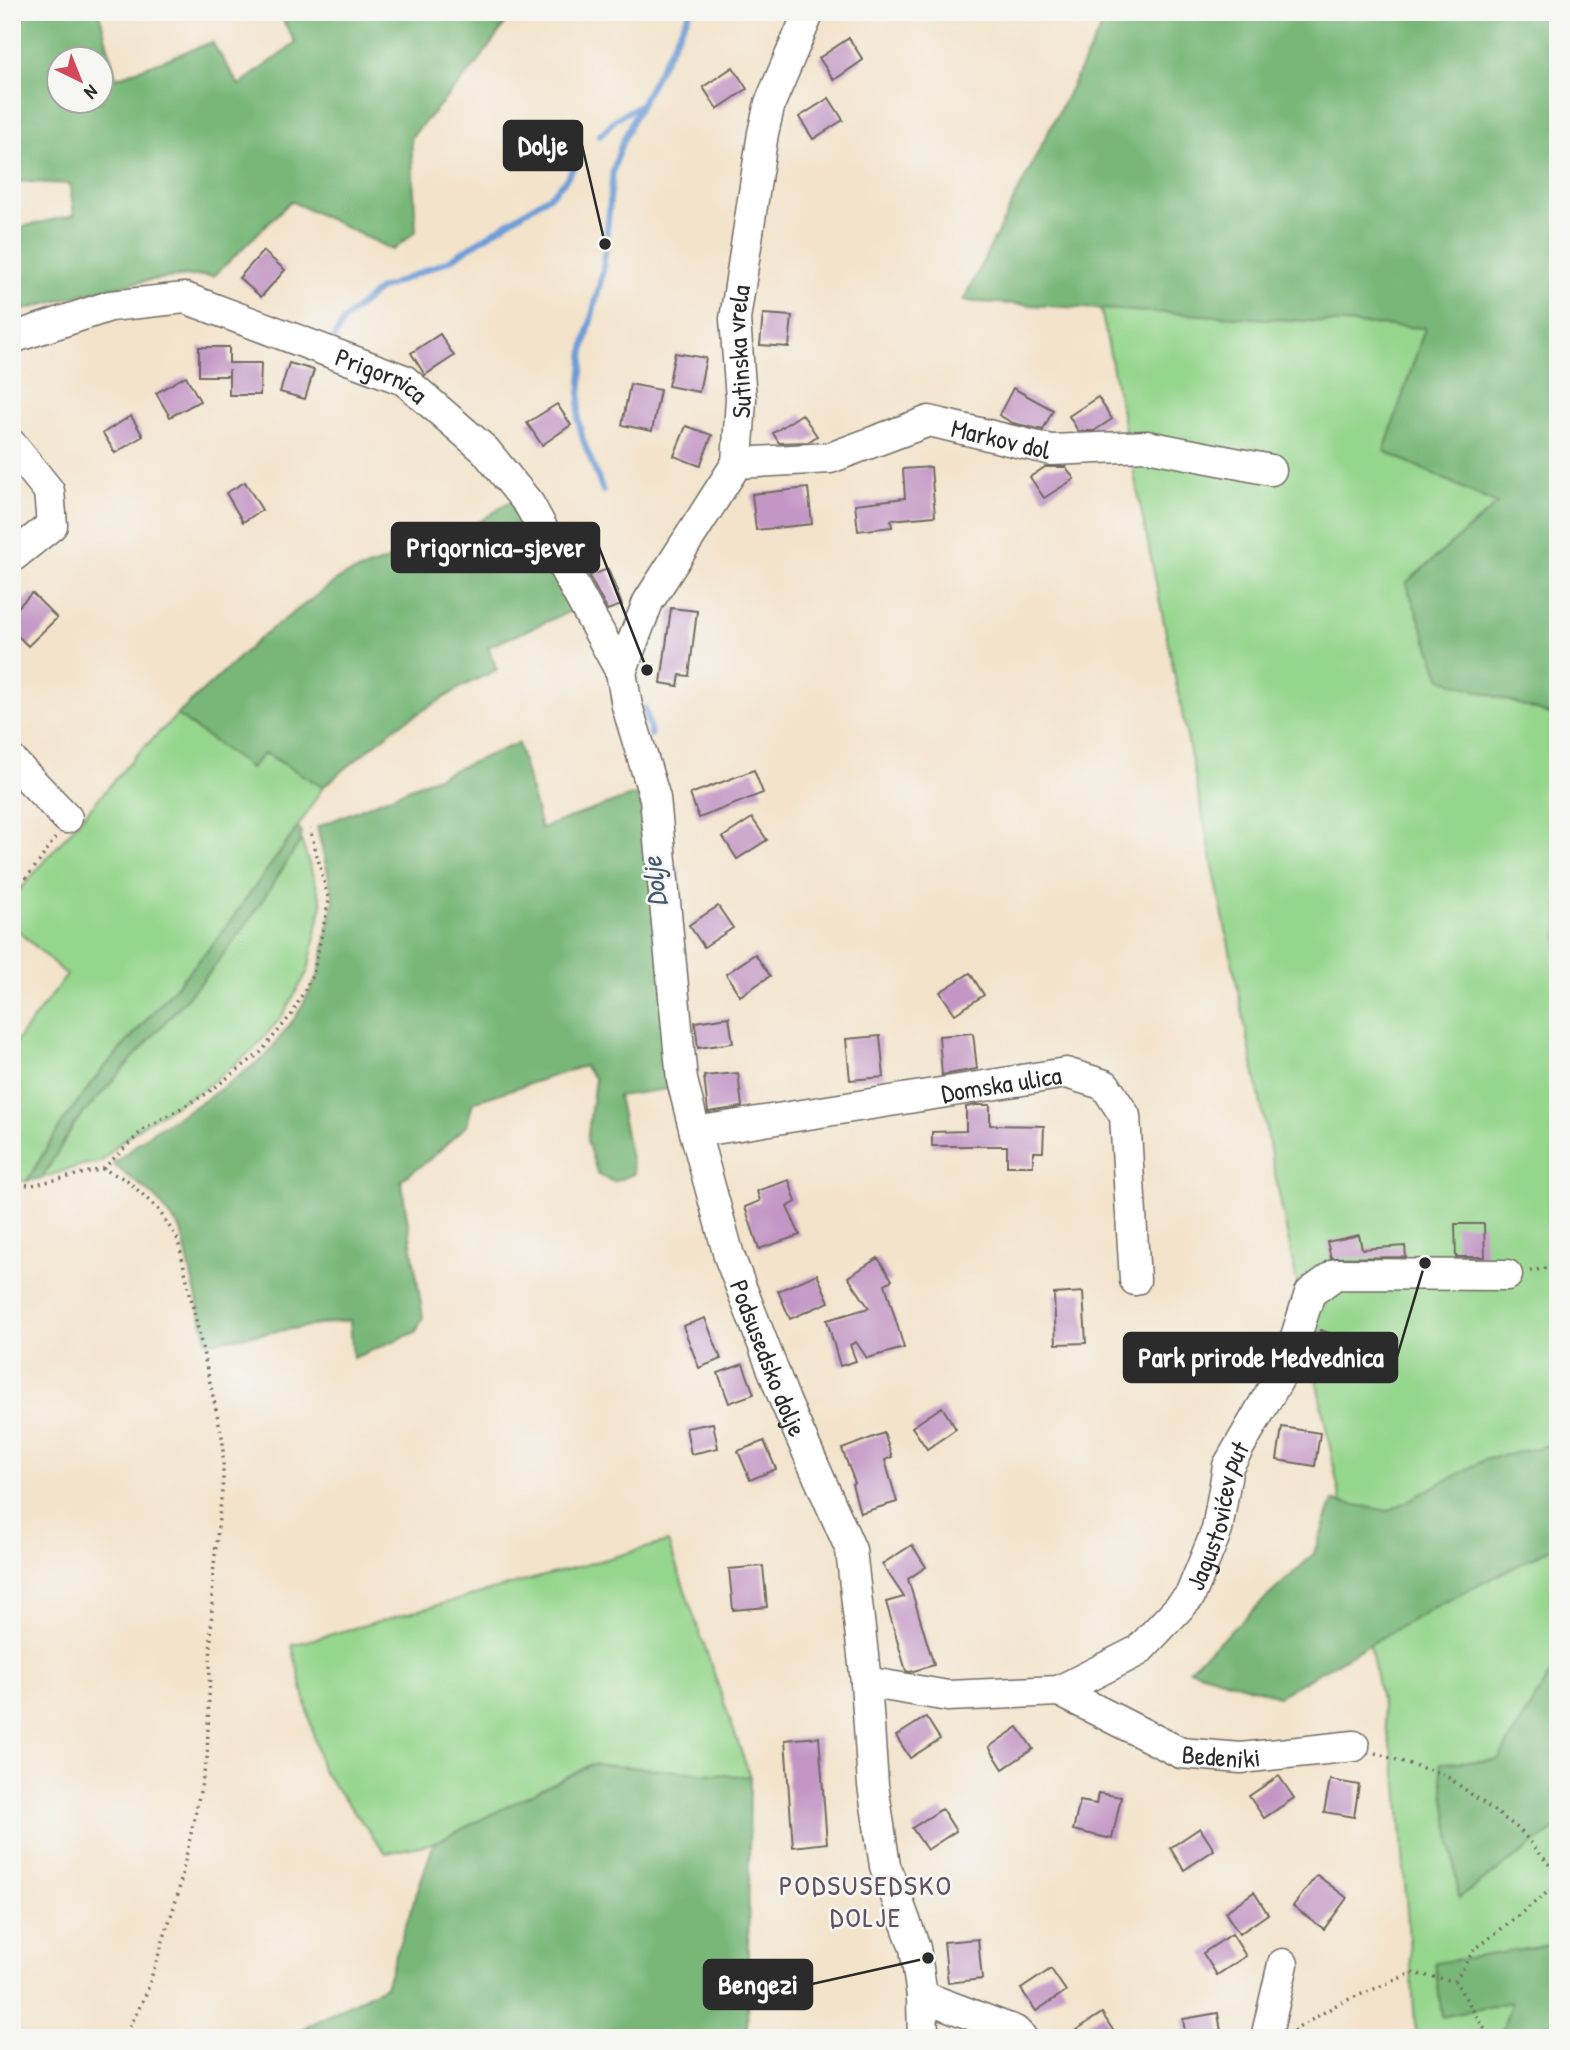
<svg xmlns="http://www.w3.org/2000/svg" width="1570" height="2050" font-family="'Patrick Hand',sans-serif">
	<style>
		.green { fill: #95d68d; stroke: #60805c; stroke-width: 2 }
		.forest { fill: #78b778; stroke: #527152; stroke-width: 2; fill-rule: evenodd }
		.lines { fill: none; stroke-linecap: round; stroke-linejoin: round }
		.stream { stroke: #6d9dd6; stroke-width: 6 }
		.building { fill: #c396c5 }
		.minor-casing { stroke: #716b63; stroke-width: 33 }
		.path { stroke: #716b63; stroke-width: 3.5; stroke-dasharray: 2 5; stroke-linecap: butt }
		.minor { stroke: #fff; stroke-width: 30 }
		.labels { text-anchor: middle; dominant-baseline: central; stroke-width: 5; stroke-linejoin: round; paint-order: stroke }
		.street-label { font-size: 26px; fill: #2b2b2b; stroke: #f6f6f2 }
		.water-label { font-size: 28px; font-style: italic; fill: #45596f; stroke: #f6f6f2 }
		.neighbourhood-label { font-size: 28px; letter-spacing: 2px; fill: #605061; stroke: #f6f6f2 }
		.leader { fill: none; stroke: #2b2b2b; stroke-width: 2.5 }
		.callout-dot { fill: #2b2b2b; stroke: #f6f6f2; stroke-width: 2.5 }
		.callout { fill: #2b2b2b; stroke: #2b2b2b; stroke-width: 2.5 }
		.callout-label { font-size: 28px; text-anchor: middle; font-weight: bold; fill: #fff }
	</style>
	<rect width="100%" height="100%" fill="#f6f6f2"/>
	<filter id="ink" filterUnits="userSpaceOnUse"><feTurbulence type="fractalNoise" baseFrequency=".0143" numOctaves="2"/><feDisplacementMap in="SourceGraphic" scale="14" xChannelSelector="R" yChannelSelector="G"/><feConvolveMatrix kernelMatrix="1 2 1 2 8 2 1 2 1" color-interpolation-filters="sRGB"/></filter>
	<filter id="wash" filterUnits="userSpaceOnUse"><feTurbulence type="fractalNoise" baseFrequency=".00686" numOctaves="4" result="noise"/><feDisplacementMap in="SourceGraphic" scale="28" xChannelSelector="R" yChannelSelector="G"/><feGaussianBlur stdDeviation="1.57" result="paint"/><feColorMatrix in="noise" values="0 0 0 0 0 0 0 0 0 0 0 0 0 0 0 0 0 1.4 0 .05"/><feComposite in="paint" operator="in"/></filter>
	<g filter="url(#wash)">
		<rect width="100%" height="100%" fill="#f3e3cb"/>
		<g class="green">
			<path d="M1558,12V2038H1416L1398,1785L1093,270Z"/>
			<path d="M177,715L250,768L265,753L323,787L284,849L215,942L98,1075L62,1123L27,1181H12V1047L67,975L12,925V899L137,754Z"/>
			<path d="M301,840L322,903L308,971L283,1015L254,1049L203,1089L147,1122L117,1145L101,1162L82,1165L42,1178L74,1124L209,973L249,921Z"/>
			<path d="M668,1542L750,1777L592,1764L434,1843L386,1853L322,1770L292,1645Z"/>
		</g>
		<g class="forest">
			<path d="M12,12H99L116,78L212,42L239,85L296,43L278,12H513L477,64L411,137L416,231L393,250L291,201L214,276C149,273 75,297 12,313V229L74,215L70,184L12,181ZM60,60H102V102H60Z"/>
			<path d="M1109,12H1558V717L1441,679L1406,583L1497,504L1384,451L1425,328L963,301Z"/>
			<path d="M517,497L578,608L488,647L497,670L465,685L396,727L323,787L265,753L250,768L177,715L262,636L343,576L408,553L479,522Z"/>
			<path d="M518,743L541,828L637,794L644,816L675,1088L618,1096L634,1174L614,1182L598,1175L587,1141L595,1079L584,1066L473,1102L467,1125L430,1159L401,1180L423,1317L416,1332L353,1358L350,1320L207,1342L181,1230L155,1197L113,1164L152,1132L205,1100L265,1057L297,1015L319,974L334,899L317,827Z"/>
			<path d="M298,827L301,831V840L249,921L209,973L74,1124L42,1178L27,1181L62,1123L98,1075L215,942Z"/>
			<path d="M1558,1443V1545L1437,1606L1278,1696L1189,1669L1313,1555L1333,1501L1389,1511L1484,1460Z"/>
			<path d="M1558,1661V1827L1459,1898L1440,1763L1498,1760Z"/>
			<path d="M592,1764L750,1777L747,2038H285L385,1986L434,1843Z"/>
			<path d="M1558,1944V2038H1500L1511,2002L1442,2017L1435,1963Z"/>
		</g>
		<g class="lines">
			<g class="stream">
				<path d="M599,136L617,118L641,104"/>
				<path d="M332,342L344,320L378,290L450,260L551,195L564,182L581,157"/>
				<path d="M603,491L583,440L578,419L584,348L603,271L613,171L620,148L632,121L690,12"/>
				<path d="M645,708L651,735"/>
				<path d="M676,869L679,900"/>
			</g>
		</g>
		<g id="blocks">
			<g class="building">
				<path d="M849,38L863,60L834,80L819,58Z"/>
				<path d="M733,67L747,89L717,109L703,87Z"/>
				<path d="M829,98L843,120L813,139L799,117Z"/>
				<path d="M263,251L285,270L261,297L239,278Z"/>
				<path d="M763,314L792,316L789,347L760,345Z"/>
				<path d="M440,334L454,356L425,375L411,353Z"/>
				<path d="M199,347H229V363H261L260,395H229V369V376H199Z"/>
				<path d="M675,353L706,358L699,392L668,386Z"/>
				<path d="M289,363L314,370L305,399L280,392Z"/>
				<path d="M186,376L200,401L170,417L156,393Z"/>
				<path d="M630,384L660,390L652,431L622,425Z"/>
				<path d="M1013,388L1053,410L1043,430L1013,423L999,415Z"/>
				<path d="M1098,397L1112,419L1094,431H1078L1069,416Z"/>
				<path d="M557,404L571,425L542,445L527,423Z"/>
				<path d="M802,414L817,436L808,442L779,443L773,433Z"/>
				<path d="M131,416L143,436L115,453L103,433Z"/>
				<path d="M686,426L712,435L700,466L674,456Z"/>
				<path d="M931,467L935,516L891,520L892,527L858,531L855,504L905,498L903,469Z"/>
				<path d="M1045,467H1066L1074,479L1044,498L1030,477Z"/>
				<path d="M245,482L262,510L243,522L226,493Z"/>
				<path d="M808,488L812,524L756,530L752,494Z"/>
				<path d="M608,569L622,605L607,610L589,576Z"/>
				<path d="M32,593L57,618L28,646L12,630V613Z"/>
				<path d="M671,608L697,611L689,676L680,675L678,686L661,683Z"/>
				<path d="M754,770L763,793L699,818L690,794Z"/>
				<path d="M752,818L767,840L737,859L723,837Z"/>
				<path d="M718,906L733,928L704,947L689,925Z"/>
				<path d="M755,954L770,976L740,996L726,974Z"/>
				<path d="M970,973L984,995L955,1014L940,992Z"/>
				<path d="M729,1017L733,1043L698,1048L695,1022Z"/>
				<path d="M973,1033L977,1069L942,1075L939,1036Z"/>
				<path d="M880,1036L884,1077L850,1080L846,1039Z"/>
				<path d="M738,1073L742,1107L708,1112L704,1076Z"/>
				<path d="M976,1105H990V1125L1044,1126L1043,1152H1033V1166H1007V1146H932V1132L966,1131V1107Z"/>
				<path d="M789,1180L796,1202L787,1207L800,1235L759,1249L745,1207L760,1201L757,1191Z"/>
				<path d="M1455,1224H1484L1485,1257H1456Z"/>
				<path d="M1359,1235L1362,1249L1405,1246L1406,1257L1331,1258L1327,1242Z"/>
				<path d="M878,1258L892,1280L885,1284L904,1348L867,1358L856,1342L850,1345L856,1361L840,1366L827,1320L869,1308L848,1277Z"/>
				<path d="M817,1274L829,1302L790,1319L778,1291Z"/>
				<path d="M1083,1292L1086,1343L1056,1344L1054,1294Z"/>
				<path d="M705,1318L721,1359L699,1368L683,1326Z"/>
				<path d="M1321,1330L1344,1339L1328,1377L1306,1367Z"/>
				<path d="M743,1364L754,1394L729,1403L718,1373Z"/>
				<path d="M942,1407L956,1429L927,1449L912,1427Z"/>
				<path d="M713,1423L718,1448L691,1454L686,1428Z"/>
				<path d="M1282,1427L1320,1433L1315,1466L1277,1460Z"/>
				<path d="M884,1433L892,1457L885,1460L897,1502L860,1513L852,1484L855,1483L842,1449Z"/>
				<path d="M764,1441L776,1469L750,1480L738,1451Z"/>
				<path d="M912,1545L926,1567L908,1579L934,1665L910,1672L906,1671L886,1602L904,1597L882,1564Z"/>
				<path d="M763,1566L767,1607L733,1610L729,1569Z"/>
				<path d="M926,1717L940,1739L910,1758L896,1736Z"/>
				<path d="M1018,1727L1033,1749L1003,1769L989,1747Z"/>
				<path d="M819,1737L827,1843L793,1847L785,1740Z"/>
				<path d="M1279,1776L1294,1798L1264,1818L1249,1796Z"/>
				<path d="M1330,1780L1359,1785L1354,1817L1324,1812Z"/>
				<path d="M1098,1793L1121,1797L1112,1839L1073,1830L1080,1801L1096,1804Z"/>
				<path d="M942,1809L956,1831L927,1850L912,1828Z"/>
				<path d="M1200,1828L1214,1850L1184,1870L1170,1848Z"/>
				<path d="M1317,1875L1347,1898L1324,1929L1293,1906Z"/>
				<path d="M1254,1892L1268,1914L1239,1934L1225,1912Z"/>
				<path d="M1232,1934L1246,1956L1217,1975L1203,1953Z"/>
				<path d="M978,1939L982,1979L948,1983L944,1942Z"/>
				<path d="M1051,1969L1066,1991L1036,2011L1021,1989Z"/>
				<path d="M1102,2013L1118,2038H1064Z"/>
				<path d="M1218,2013L1222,2038H1186L1183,2019Z"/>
			</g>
		</g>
	</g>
	<g filter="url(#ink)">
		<use href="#blocks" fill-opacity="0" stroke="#716b63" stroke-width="2"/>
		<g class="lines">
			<g class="minor-casing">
				<g id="minor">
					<path id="s1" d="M12,338L110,306L185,298L404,380L485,450L529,504L621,672L627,706L655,798L682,1080L695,1132L729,1256L785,1401L851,1550L866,1682L873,1785L885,1866L915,1948L922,1996L923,2038"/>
					<path d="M12,445L49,491L52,525L12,557"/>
					<path id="s2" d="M737,463L830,458L929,421L1051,450L1147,446L1271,470"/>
					<path id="s3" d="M621,672L648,602L737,463L741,399L735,319L763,133L770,103L809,12"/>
					<path d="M12,761L67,818"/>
					<path id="s4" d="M695,1132L1066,1073L1105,1085L1125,1116L1135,1280"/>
					<path id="s5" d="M866,1682L948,1696L1059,1691L1138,1651L1190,1596L1217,1530L1228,1466L1287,1364L1310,1293L1336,1274L1507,1275"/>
					<path id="s6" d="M1059,1691L1181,1753L1241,1758L1354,1746"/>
					<path d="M922,1996L1015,2031L1022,2038"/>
					<path d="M1266,2038L1283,1964"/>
				</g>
			</g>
			<g class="path">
				<path d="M12,895L39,862L55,838"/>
				<path d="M103,1169L144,1129L206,1094L260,1053L292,1014L313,974L329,901L310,829"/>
				<path d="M12,1184L32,1185L103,1169L127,1180L158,1209L178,1240L223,1441V1481L213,1574L207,1759L178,1894L146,1994L124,2038"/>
				<path d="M1530,1271L1558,1266"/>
				<path d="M1375,1753L1445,1775L1519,1829L1558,1875"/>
				<path d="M1455,1981L1473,1951L1558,1884"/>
				<path d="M1293,2031L1338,2004L1412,1973L1455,1981L1490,2038"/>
			</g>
			<use href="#minor" class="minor"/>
		</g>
	</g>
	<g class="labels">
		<g class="street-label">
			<text stroke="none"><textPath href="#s3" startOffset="352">Sutinska vrela</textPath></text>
			<text stroke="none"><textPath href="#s1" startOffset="390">Prigornica</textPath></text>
			<text stroke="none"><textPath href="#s2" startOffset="273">Markov dol</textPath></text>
			<text stroke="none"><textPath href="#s4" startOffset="310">Domska ulica</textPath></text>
			<text stroke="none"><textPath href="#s1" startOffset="1486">Podsusedsko dolje</textPath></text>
			<text stroke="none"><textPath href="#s5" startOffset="444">Jagustovićev put</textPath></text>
			<text stroke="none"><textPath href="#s6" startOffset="177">Bedeniki</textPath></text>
		</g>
		<g class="water-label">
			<text transform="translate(654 882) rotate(-97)">Dolje</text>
		</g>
		<g class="neighbourhood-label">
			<text x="866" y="1885">PODSUSEDSKO<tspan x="866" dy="32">DOLJE</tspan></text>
		</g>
	</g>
	<path class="leader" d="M605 244L582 145M647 670L599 547M1425 1263L1397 1357M928 1958L812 1984"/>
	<g class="callout-dot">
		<circle cx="605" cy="244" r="7"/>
		<circle cx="647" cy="670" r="7"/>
		<circle cx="1425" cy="1263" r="7"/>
		<circle cx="928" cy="1958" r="7"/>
	</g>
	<g class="callout">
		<rect x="504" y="121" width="78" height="49" rx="7"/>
		<rect x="392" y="523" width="207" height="49" rx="7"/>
		<rect x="1124" y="1333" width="273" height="49" rx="7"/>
		<rect x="704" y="1960" width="108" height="49" rx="7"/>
	</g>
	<g class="callout-label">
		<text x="543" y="155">Dolje</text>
		<text x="496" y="557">Prigornica-sjever</text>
		<text x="1261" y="1367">Park prirode Medvednica</text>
		<text x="758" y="1994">Bengezi</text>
	</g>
	<rect width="1570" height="2050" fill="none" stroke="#f6f6f2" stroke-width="42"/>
	<g transform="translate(80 80) rotate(137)"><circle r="33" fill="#f6f6f2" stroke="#a5a5a2" stroke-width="2"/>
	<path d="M0-5L12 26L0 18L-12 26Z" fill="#d1495b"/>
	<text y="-10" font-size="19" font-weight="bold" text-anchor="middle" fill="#2b2b2b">N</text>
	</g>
</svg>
